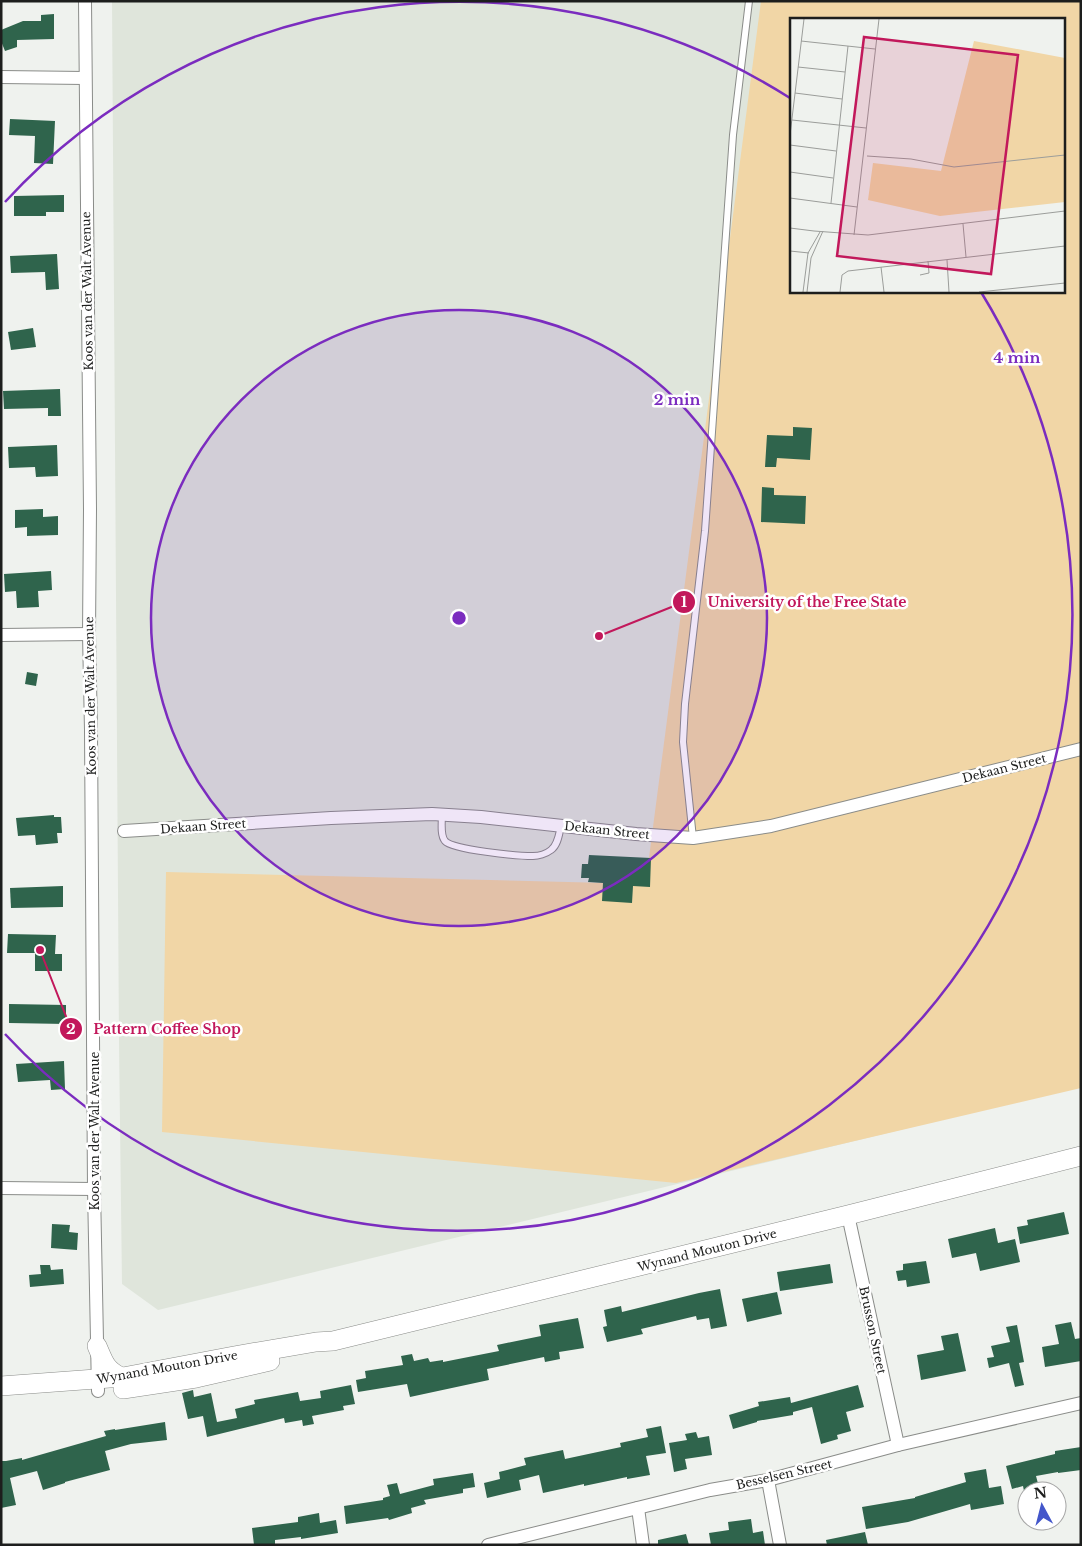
<svg xmlns="http://www.w3.org/2000/svg" width="1082" height="1546" font-family="'Libre Baskerville',serif">
	<style>
		.built { fill: #dfe5db; fill-rule: evenodd }
		.green { fill: #f1d6a6; fill-rule: evenodd }
		.building { fill: #2f644c }
		.lines { fill: none; stroke-linecap: round; stroke-linejoin: round }
		.lane-casing { stroke: #8a8c89; stroke-width: 8 }
		.street-casing { stroke: #8a8c89; stroke-width: 14 }
		.secondary-casing { stroke: #8a8c89; stroke-width: 20 }
		.lane { stroke: #fff; stroke-width: 6 }
		.street { stroke: #fff; stroke-width: 12 }
		.secondary { stroke: #fff; stroke-width: 19 }
		.ring { fill: none; stroke: #7b2cbf; stroke-width: 2.5 }
		.labels { text-anchor: middle; dominant-baseline: central; stroke-width: 5; stroke-linejoin: round; paint-order: stroke }
		.street-label { font-size: 12px; fill: #1d1e1d; stroke: #fff }
		.inset-road { fill: none; stroke: #9b9d9a; stroke-width: 1 }
		.view { fill: #c2185b; fill-opacity: 0.15; stroke: #c2185b; stroke-width: 2.5 }
		.inset-edge { fill: none; stroke: #1d1e1d; stroke-width: 2.5 }
		.centre { fill: #7b2cbf; stroke: #fff; stroke-width: 2.5 }
		.ring-label { font-size: 15px; text-anchor: middle; font-weight: bold; fill: #7b2cbf; stroke: #fff; stroke-width: 5; stroke-linejoin: round; paint-order: stroke }
		.leader { fill: none; stroke: #c2185b; stroke-width: 2 }
		.callout-dot { fill: #c2185b; stroke: #fff; stroke-width: 2 }
		.mark-label { font-size: 15px; text-anchor: middle; font-weight: bold; fill: #fff }
		.callout-label { font-size: 14px; text-anchor: middle; font-weight: bold; fill: #c2185b; stroke: #fff; stroke-width: 5; stroke-linejoin: round; paint-order: stroke }
	</style>
	<rect width="100%" height="100%" fill="#eff2ee"/>
	<path class="built" d="M112,1H1081V1086L158,1310L122,1284L119,1042ZM791,19H1063V291H791Z"/>
	<path class="green" d="M761,1H1081V1088L676,1183L162,1132L166,872L607,883L647,873ZM791,19H1063V291H791Z"/>
	<g class="building">
		<path d="M54,14V39L17,40V47L5,51L1,41V30L23,21H41V15Z"/>
		<path d="M10,119L55,121L53,164L34,163L35,136L9,135Z"/>
		<path d="M64,195V212H46V216H14V196Z"/>
		<path d="M57,254L59,289L46,290L45,272L11,273L10,256Z"/>
		<path d="M33,328L36,347L11,350L8,332Z"/>
		<path d="M60,389L61,416H48V408L4,409L3,391Z"/>
		<path d="M793,427L812,428L810,460L777,458L776,467H765L767,435L793,436Z"/>
		<path d="M57,445L58,476L36,477L35,467L9,468L8,447Z"/>
		<path d="M762,487L774,488V495L806,496L805,524L761,522Z"/>
		<path d="M43,509V517L58,516V535L27,536V527L15,528V510Z"/>
		<path d="M51,571L52,590L38,591L39,607L17,608L16,591L5,592L4,574Z"/>
		<path d="M27,672L38,674L36,686L25,684Z"/>
		<path d="M54,815V817H61L62,833H57L58,843L36,845L35,835L18,836L16,818Z"/>
		<path d="M589,855L651,858L650,887L633,886L632,903L602,901L603,883L588,882L589,878H581L582,864H588Z"/>
		<path d="M63,886V907L11,908L10,888Z"/>
		<path d="M8,934L56,935L55,954H62V971H35V953H7Z"/>
		<path d="M9,1004L66,1005V1024L9,1023Z"/>
		<path d="M64,1061L65,1089L51,1090L50,1080L18,1082L16,1064Z"/>
		<path d="M1064,1212L1069,1234L1020,1244L1017,1227L1028,1225L1027,1220Z"/>
		<path d="M52,1224L70,1225L69,1232L78,1233L77,1250L51,1248Z"/>
		<path d="M995,1228L998,1243L1015,1239L1020,1262L980,1271L976,1253L952,1258L948,1239Z"/>
		<path d="M926,1261L930,1283L907,1287L906,1280L898,1281L896,1271L903,1270V1264Z"/>
		<path d="M830,1264L833,1283L780,1291L777,1272Z"/>
		<path d="M40,1265H50L51,1270L63,1269L64,1284L30,1287L29,1275L41,1274Z"/>
		<path d="M720,1289L727,1326L711,1329L709,1318L697,1320L696,1316L641,1329L643,1334L607,1342L603,1327L607,1326L604,1310L621,1306L622,1312L699,1293Z"/>
		<path d="M777,1292L782,1314L747,1322L742,1299Z"/>
		<path d="M578,1318L584,1348L559,1352L560,1359L545,1362L544,1357L487,1369L489,1380L410,1397L407,1384L358,1392L356,1380L366,1378L365,1371L403,1365L401,1356L412,1354L414,1361L428,1358L430,1362L443,1360V1362L499,1351L497,1345L541,1336L539,1325Z"/>
		<path d="M1071,1322L1075,1339L1081,1338V1361L1045,1367L1042,1347L1059,1344L1055,1325Z"/>
		<path d="M1017,1325L1024,1362L1019,1363L1024,1385L1015,1387L1009,1363L989,1368L987,1358L994,1357L991,1346L1010,1342L1006,1327Z"/>
		<path d="M958,1333L966,1371L921,1380L917,1355L944,1350L941,1336Z"/>
		<path d="M351,1385L355,1404L343,1406L344,1410L312,1416L314,1424L303,1426L302,1420L285,1423L284,1418L207,1437L203,1416L188,1419L182,1393L193,1390L194,1397L211,1393L217,1422L237,1418L235,1409L255,1404L254,1400L298,1392L300,1401L321,1398L320,1391Z"/>
		<path d="M858,1385L864,1407L846,1412L851,1431L837,1435L838,1439L821,1444L812,1407L793,1412V1415L757,1421V1422L733,1429L729,1415L759,1406L758,1402L790,1397L791,1403Z"/>
		<path d="M165,1422L167,1440L131,1444L105,1451L110,1470L65,1482V1483L43,1490L37,1471L10,1478L16,1505L1,1508V1461H6L22,1458V1460L106,1436L104,1431L115,1429V1430Z"/>
		<path d="M661,1426L666,1453L646,1456L650,1475L627,1479V1477L584,1486V1484L543,1493L539,1475L519,1480L521,1490L487,1498L484,1483L500,1479L499,1472L526,1465L524,1458L563,1450L565,1459L621,1447L620,1443L648,1437L646,1429Z"/>
		<path d="M696,1432L698,1438L709,1436L712,1455L685,1459L687,1469L674,1472L669,1443L687,1440L685,1434Z"/>
		<path d="M1081,1447V1470L1058,1473V1472L1036,1476L1040,1491H1024L1023,1486L1012,1489L1006,1466L1055,1454V1451Z"/>
		<path d="M986,1469L989,1488L1001,1486L1004,1504L971,1510L970,1504L908,1522L866,1529L862,1507L915,1498V1497L966,1482L964,1473Z"/>
		<path d="M473,1473L475,1487L463,1489V1493L424,1500L426,1504L411,1508L412,1513L389,1520L388,1518L346,1524L344,1506L383,1500V1498L390,1496L387,1485L397,1483L400,1494L434,1485L433,1479Z"/>
		<path d="M319,1513L320,1523L336,1520L338,1533L301,1539V1537L275,1540V1545H254L252,1528L298,1522V1517Z"/>
		<path d="M751,1519L753,1533L763,1531L765,1545H711L709,1533L729,1530L728,1522Z"/>
		<path d="M865,1532L868,1545H827L826,1540Z"/>
		<path d="M686,1534L689,1545H658V1540Z"/>
	</g>
	<g class="lines">
		<g class="lane-casing">
			<g id="lane">
				<path d="M442,814C442,822 440,835 445,841C453,850 518,856 533,856C538,856 546,854 551,850C558,845 559,834 561,826"/>
				<path d="M693,838L683,742L685,704L705,531L733,135L749,1"/>
			</g>
		</g>
		<g class="street-casing">
			<g id="street">
				<path d="M85,1L90,509L89,634L91,730L94,1189L98,1391"/>
				<path d="M1,77L85,78"/>
				<path d="M1,635L89,634"/>
				<path d="M124,831L331,818L432,814L481,817L636,834L693,838L771,826L1081,749"/>
				<path d="M1,1188L94,1189"/>
				<path d="M848,1215L898,1445"/>
				<path d="M768,1480L780,1545"/>
				<path d="M638,1508L643,1545"/>
				<path d="M488,1545L710,1490L768,1480L898,1445L1081,1403"/>
			</g>
		</g>
		<g class="secondary-casing">
			<g id="secondary">
				<path d="M97,1346C104,1362 105,1369 121,1377"/>
				<path d="M1,1386L123,1377L234,1356L316,1342L333,1341L848,1215L1081,1156"/>
				<path d="M123,1389L196,1378L270,1361"/>
			</g>
		</g>
		<use href="#lane" class="lane"/>
		<use href="#street" class="street"/>
		<use href="#secondary" class="secondary"/>
	</g>
	<circle cx="459" cy="618" r="308" fill="#7b2cbf" fill-opacity=".12"/>
	<g class="ring">
		<circle cx="459" cy="618" r="308"/>
		<path d="M5 202A616 616 0 0 1 790 98M981 292A616 616 0 0 1 5 1034"/>
	</g>
	<g class="labels">
		<g class="street-label">
			<text transform="translate(87 291) rotate(-91)">Koos van der Walt Avenue</text>
			<text transform="translate(90 696) rotate(-91)">Koos van der Walt Avenue</text>
			<text transform="translate(1004 768) rotate(-14)">Dekaan Street</text>
			<text transform="translate(203 826) rotate(-4)">Dekaan Street</text>
			<text transform="translate(607 830) rotate(6)">Dekaan Street</text>
			<text transform="translate(94 1131) rotate(-90)">Koos van der Walt Avenue</text>
			<text transform="translate(707 1250) rotate(-14)">Wynand Mouton Drive</text>
			<text transform="translate(873 1330) rotate(78)">Brusson Street</text>
			<text transform="translate(167 1367) rotate(-10)">Wynand Mouton Drive</text>
			<text transform="translate(784 1474) rotate(-13)">Besselsen Street</text>
		</g>
	</g>
	<g transform="translate(790 18)">
		<rect width="275" height="275" fill="#eff2ee"/>
		<path d="M184,23L275,40V184L150,198L78,182L83,145L151,153Z" fill="#f1d6a6"/>
		<path class="inset-road" d="M11,23L85,31M8,49L55,54M5,75L52,81M2,102L76,110M0,117L14,1M0,127L46,133M77,138L121,141L164,149L275,137M0,154L43,160M0,180L67,189M41,185L58,28M173,206L176,239M0,210L24,213M24,213L78,217L275,193M64,217L89,1M0,233L19,235M157,242L159,274M91,249L94,274M130,257L139,255L138,243M13,274L18,235L30,214M17,274L21,240L33,213M50,274L52,257L58,253L275,228M189,274L275,265"/>
		<path class="view" d="M74,19L228,37L201,256L47,238Z"/>
		<rect width="275" height="275" class="inset-edge"/>
	</g>
	<circle cx="459" cy="618" r="8" class="centre"/>
	<g class="ring-label">
		<text x="1017" y="363">4 min</text>
		<text x="677" y="405">2 min</text>
	</g>
	<path class="leader" d="M599 636L684 602M40 950L71 1029"/>
	<g class="callout-dot">
		<circle cx="599" cy="636" r="5"/>
		<circle cx="40" cy="950" r="5"/>
		<circle cx="684" cy="602" r="12"/>
		<circle cx="71" cy="1029" r="12"/>
	</g>
	<g class="mark-label">
		<text x="684" y="607">1</text>
		<text x="71" y="1034">2</text>
	</g>
	<g class="callout-label">
		<text x="807" y="607">University of the Free State</text>
		<text x="167" y="1034">Pattern Coffee Shop</text>
	</g>
	<rect width="1082" height="1546" fill="none" stroke="#1d1e1d" stroke-width="5"/>
	<g transform="translate(1042 1506) rotate(353)"><circle r="24" fill="#ffffff" stroke="#a5a5a5"/>
	<path d="M0-4L9 19L0 12L-9 19Z" fill="#4356ca"/>
	<text y="-8" font-size="14" font-weight="bold" text-anchor="middle" fill="#1d1e1d">N</text>
	</g>
</svg>
